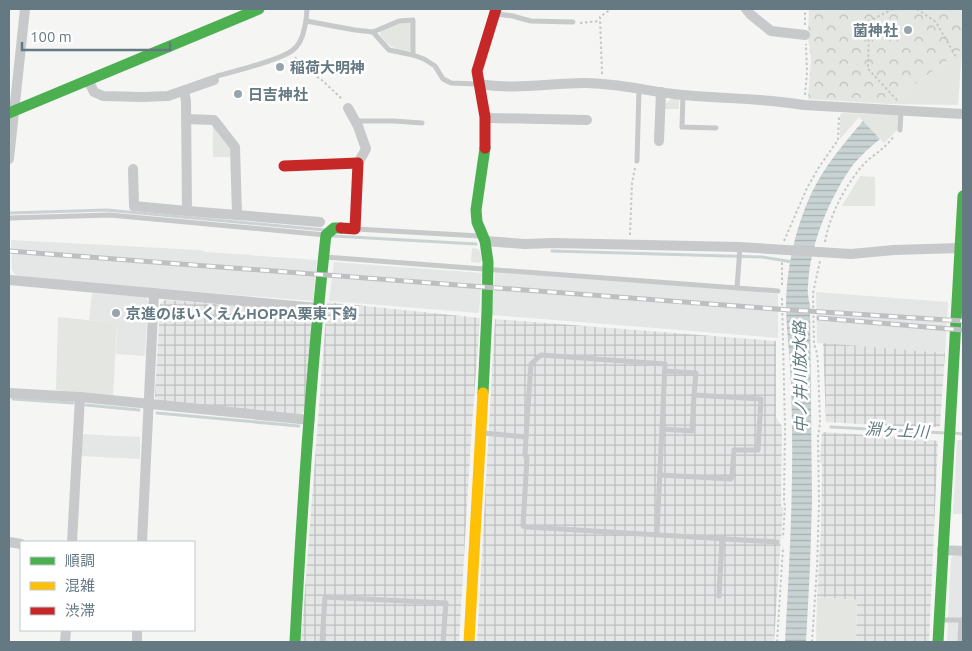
<svg xmlns="http://www.w3.org/2000/svg" width="972" height="651" font-family="Ubuntu,'Noto Sans JP',sans-serif">
	<style>
		.built { fill: #e5e6e6 }
		.industrial { fill: url(#industrial-grid) }
		.green { fill: #e4e7e1 }
		.forest { fill: url(#forest-crowns) }
		.water { fill: url(#water-rules) }
		.lines { fill: none; stroke-linecap: round; stroke-linejoin: round }
		.stream { stroke: #c9d3d4; stroke-width: 3 }
		.path { stroke: #c5c7c8; stroke-width: 2; stroke-dasharray: 2.5 2.5; stroke-linecap: butt }
		.lane { stroke: #c7c9ca; stroke-width: 5 }
		.street { stroke: #c7c9ca; stroke-width: 10 }
		.fast { stroke: #4caf50; stroke-width: 11 }
		.slow { stroke: #ffc107; stroke-width: 11 }
		.jam { stroke: #c62828; stroke-width: 11 }
		.rail-casing { stroke: #bdbfc0; stroke-width: 5 }
		.rail { stroke: #fff; stroke-width: 3; stroke-dasharray: 9; stroke-linecap: butt }
		.poi-dot { fill: #97a4ab; stroke: #fff; stroke-width: 2 }
		.labels { text-anchor: middle; dominant-baseline: central; stroke-width: 5; stroke-linejoin: round; paint-order: stroke }
		.poi-label { font-size: 15px; font-weight: bold; fill: #657983; stroke: #fff; text-anchor: start }
		.water-label { font-size: 16px; font-style: italic; fill: #617b80; stroke: #fff }
	</style>
	<defs>
		<pattern id="industrial-grid" width="8" height="8" patternUnits="userSpaceOnUse" patternTransform="scale(1.25)"><rect width="8" height="8" fill="#e5e6e6"/><path d="M0 4h8M4 0v8" fill="none" stroke="#bdbfc0"/></pattern>
		<pattern id="forest-crowns" width="20" height="18" patternUnits="userSpaceOnUse" patternTransform="scale(1.25)"><rect width="20" height="18" fill="#e4e7e1"/><path d="M2 6a3 3 0 1 1 6 0M12 15a3 3 0 1 1 6 0" fill="none" stroke="#bcc0bc"/></pattern>
		<pattern id="water-rules" width="6" height="5" patternUnits="userSpaceOnUse" patternTransform="scale(1.25)"><rect width="6" height="5" fill="#c9d3d4"/><path d="M0 2.5h6" fill="none" stroke="#a7b0b1"/></pattern>
	</defs>
	<rect width="100%" height="100%" fill="#f5f5f4"/>
	<g class="built">
		<path d="M11,240L200,250L206,252L317,260L313,301L17,277L12,270Z"/>
		<path d="M334,262L482,273L479,313L329,301Z"/>
		<path d="M495,272L668,285L778,294V338L492,315Z"/>
		<path d="M816,292L948,302L945,353L817,343Z"/>
		<path d="M92,293L145,297L148,301L145,356L116,354L117,323L89,320Z"/>
		<path d="M82,434L140,437V459L81,456Z"/>
		<path d="M958,440H963V514H953L957,442Z"/>
		<path d="M953,556H963V642H947L951,558Z"/>
	</g>
	<g class="industrial">
		<path d="M165,300L309,312L312,316L305,411L300,415L160,403L155,397L160,304Z"/>
		<path d="M327,302L480,318L471,439L459,642H301Z"/>
		<path d="M495,319L776,341V417L778,421L782,426L781,506L783,508L774,642H477Z"/>
		<path d="M823,343L945,353L940,426L930,428L826,422Z"/>
		<path d="M822,432L919,438L938,441L929,642H856L857,600L817,597L821,528L822,463H820Z"/>
	</g>
	<g class="green">
		<path d="M409,22L412,25L411,49L410,51C392,49 391,48 380,35L381,30L399,23Z"/>
		<path d="M962,49L958,105L889,104Z"/>
		<path d="M672,99H679V109H665V104Z"/>
		<path d="M842,113L898,115V129L884,143L859,117L840,139V115Z"/>
		<path d="M213,126L230,149V157H213Z"/>
		<path d="M860,176L875,177V206H842Z"/>
		<path d="M472,248L479,249L482,260L479,263L471,262Z"/>
		<path d="M58,317L117,323L113,397L56,390Z"/>
		<path d="M817,597L857,600L856,642H816Z"/>
	</g>
	<path class="forest" d="M809,9H963V31L962,49L889,104L808,99L811,59L808,37Z"/>
	<path class="water" d="M863,121L880,139C870,147 860,156 852,166C829,199 809,246 808,287C807,293 809,300 810,306L812,501L810,568L806,642H785C789,572 793,501 792,430C792,409 791,387 790,366C789,346 786,326 786,306C786,268 796,226 812,192C824,167 845,142 863,121Z"/>
	<g class="lines">
		<g class="stream">
			<path d="M9,213L107,210L325,230"/>
			<path d="M333,236L476,244"/>
			<path d="M552,251L762,257L793,262"/>
			<path d="M13,399L73,403"/>
			<path d="M86,405L139,410"/>
			<path d="M157,413L299,426"/>
			<path d="M831,427L945,433"/>
			<path d="M954,433L963,434"/>
		</g>
		<g class="path">
			<path d="M654,9H655"/>
			<path d="M893,9L869,21L868,69L897,100"/>
			<path d="M917,9L936,22L956,57"/>
			<path d="M580,23L600,21"/>
			<path d="M805,25V9"/>
			<path d="M295,57L300,65L323,81L343,100"/>
			<path d="M602,74L600,17L611,9"/>
			<path d="M805,95L807,72L806,44"/>
			<path d="M630,235L632,183L635,168"/>
			<path d="M784,241L807,188L819,167L838,140L839,117"/>
			<path d="M825,242C830,214 845,186 863,165C869,158 878,153 884,147C888,144 891,139 895,136"/>
			<path d="M782,285V260"/>
			<path d="M782,298L785,427L784,502L785,505L783,538"/>
			<path d="M777,642L783,547"/>
			<path d="M812,642L817,567L819,504L818,437L820,423L818,363L817,353L814,344L813,293L820,261"/>
		</g>
		<g class="lane">
			<path d="M497,14L513,16L523,19L531,21L573,22"/>
			<path d="M306,21L307,9"/>
			<path d="M373,32L399,21L413,20V55"/>
			<path d="M214,80L217,76C232,72 285,59 294,49C302,42 304,31 306,21L355,30L373,32L389,50L413,55L424,59L435,66L443,79L451,83L476,84"/>
			<path d="M683,95L682,127L716,128"/>
			<path d="M356,121H394L422,123"/>
			<path d="M900,130L901,111"/>
			<path d="M637,161L639,89"/>
			<path d="M9,218L110,215L326,235"/>
			<path d="M356,229L480,236"/>
			<path d="M325,257L778,291"/>
			<path d="M737,288L740,247"/>
			<path d="M662,429L692,431L694,395"/>
			<path d="M483,433L526,437L531,364L541,355L665,364L657,534"/>
			<path d="M526,437L525,455L527,458L523,526L527,527L777,542"/>
			<path d="M660,475L731,479L732,476L734,450H758L761,399L694,395L696,373L665,371"/>
			<path d="M719,596L722,538"/>
			<path d="M942,620H963"/>
			<path d="M322,642L325,597L446,603L443,642"/>
			<path d="M960,642L961,620"/>
		</g>
		<g class="street">
			<path d="M746,9L750,14L771,31L805,35"/>
			<path d="M88,80L94,92L103,96L142,97L168,96L214,80"/>
			<path d="M479,84C514,90 550,83 585,83C618,83 651,92 683,95C724,99 764,98 804,105L963,114"/>
			<path d="M348,108L358,126L366,149L358,163"/>
			<path d="M485,117L492,118L587,120"/>
			<path d="M186,119L214,120L235,147L237,215L187,211"/>
			<path d="M659,141L661,92"/>
			<path d="M9,159L25,9"/>
			<path d="M133,169L134,206L187,211L186,101L184,91"/>
			<path d="M237,215L320,222"/>
			<path d="M485,241L525,244L553,243L740,247L851,254L894,250L960,248"/>
			<path d="M9,280L318,308"/>
			<path d="M9,393L80,397L310,420"/>
			<path d="M9,542L21,544"/>
			<path d="M72,542L80,397"/>
			<path d="M142,542L154,293"/>
			<path d="M942,550L963,551"/>
			<path d="M65,642L66,630"/>
			<path d="M137,642V630"/>
		</g>
		<g class="fast">
			<path d="M9,113L259,9"/>
			<path d="M483,393L487,312L488,262L485,241L477,222L476,210L485,148"/>
			<path d="M295,642C302,506 311,370 326,235L334,228H341"/>
			<path d="M938,642L963,196"/>
		</g>
		<path class="slow" d="M469,642L483,393"/>
		<g class="jam">
			<path d="M485,148V117L477,71L496,9"/>
			<path d="M284,166L358,163L355,229L341,228"/>
		</g>
		<g class="rail-casing">
			<g id="rail">
				<path d="M9,251L776,309L963,321"/>
				<path d="M819,318L963,330"/>
			</g>
		</g>
		<use href="#rail" class="rail"/>
	</g>
	<g class="poi-dot">
		<circle cx="908" cy="30" r="5"/>
		<circle cx="280" cy="67" r="5"/>
		<circle cx="238" cy="94" r="5"/>
		<circle cx="116" cy="313" r="5"/>
	</g>
	<g class="labels">
		<g class="poi-label">
			<text x="898" y="30" text-anchor="end">菌神社</text>
			<text x="290" y="67">稲荷大明神</text>
			<text x="248" y="94">日吉神社</text>
			<text x="126" y="313">京進のほいくえんHOPPA栗東下鈎</text>
		</g>
		<g class="water-label">
			<text transform="translate(800 377) rotate(-91)">中ノ井川放水路</text>
			<text transform="translate(897 430) rotate(3)">淵ヶ上川</text>
		</g>
	</g>
	<rect width="972" height="651" fill="none" stroke="#657983" stroke-width="20"/>
	<rect x="20" y="541" width="175" height="90" fill="#ffffff" stroke="#c1c9cd"/>
	<rect x="30" y="557" width="25" height="8" fill="#4caf50" stroke="#c1c9cd"/>
	<text x="65" y="566" font-size="15" fill="#657983">順調</text>
	<rect x="30" y="582" width="25" height="8" fill="#ffc107" stroke="#c1c9cd"/>
	<text x="65" y="591" font-size="15" fill="#657983">混雑</text>
	<rect x="30" y="607" width="25" height="8" fill="#c62828" stroke="#c1c9cd"/>
	<text x="65" y="616" font-size="15" fill="#657983">渋滞</text>
	<path d="M22 42v8h148v-8" fill="none" stroke="#657983" stroke-width="2.5"/>
	<text x="30" y="42" font-size="15" fill="#657983" stroke="#ffffff" stroke-width="4" paint-order="stroke">100 m</text>
</svg>
